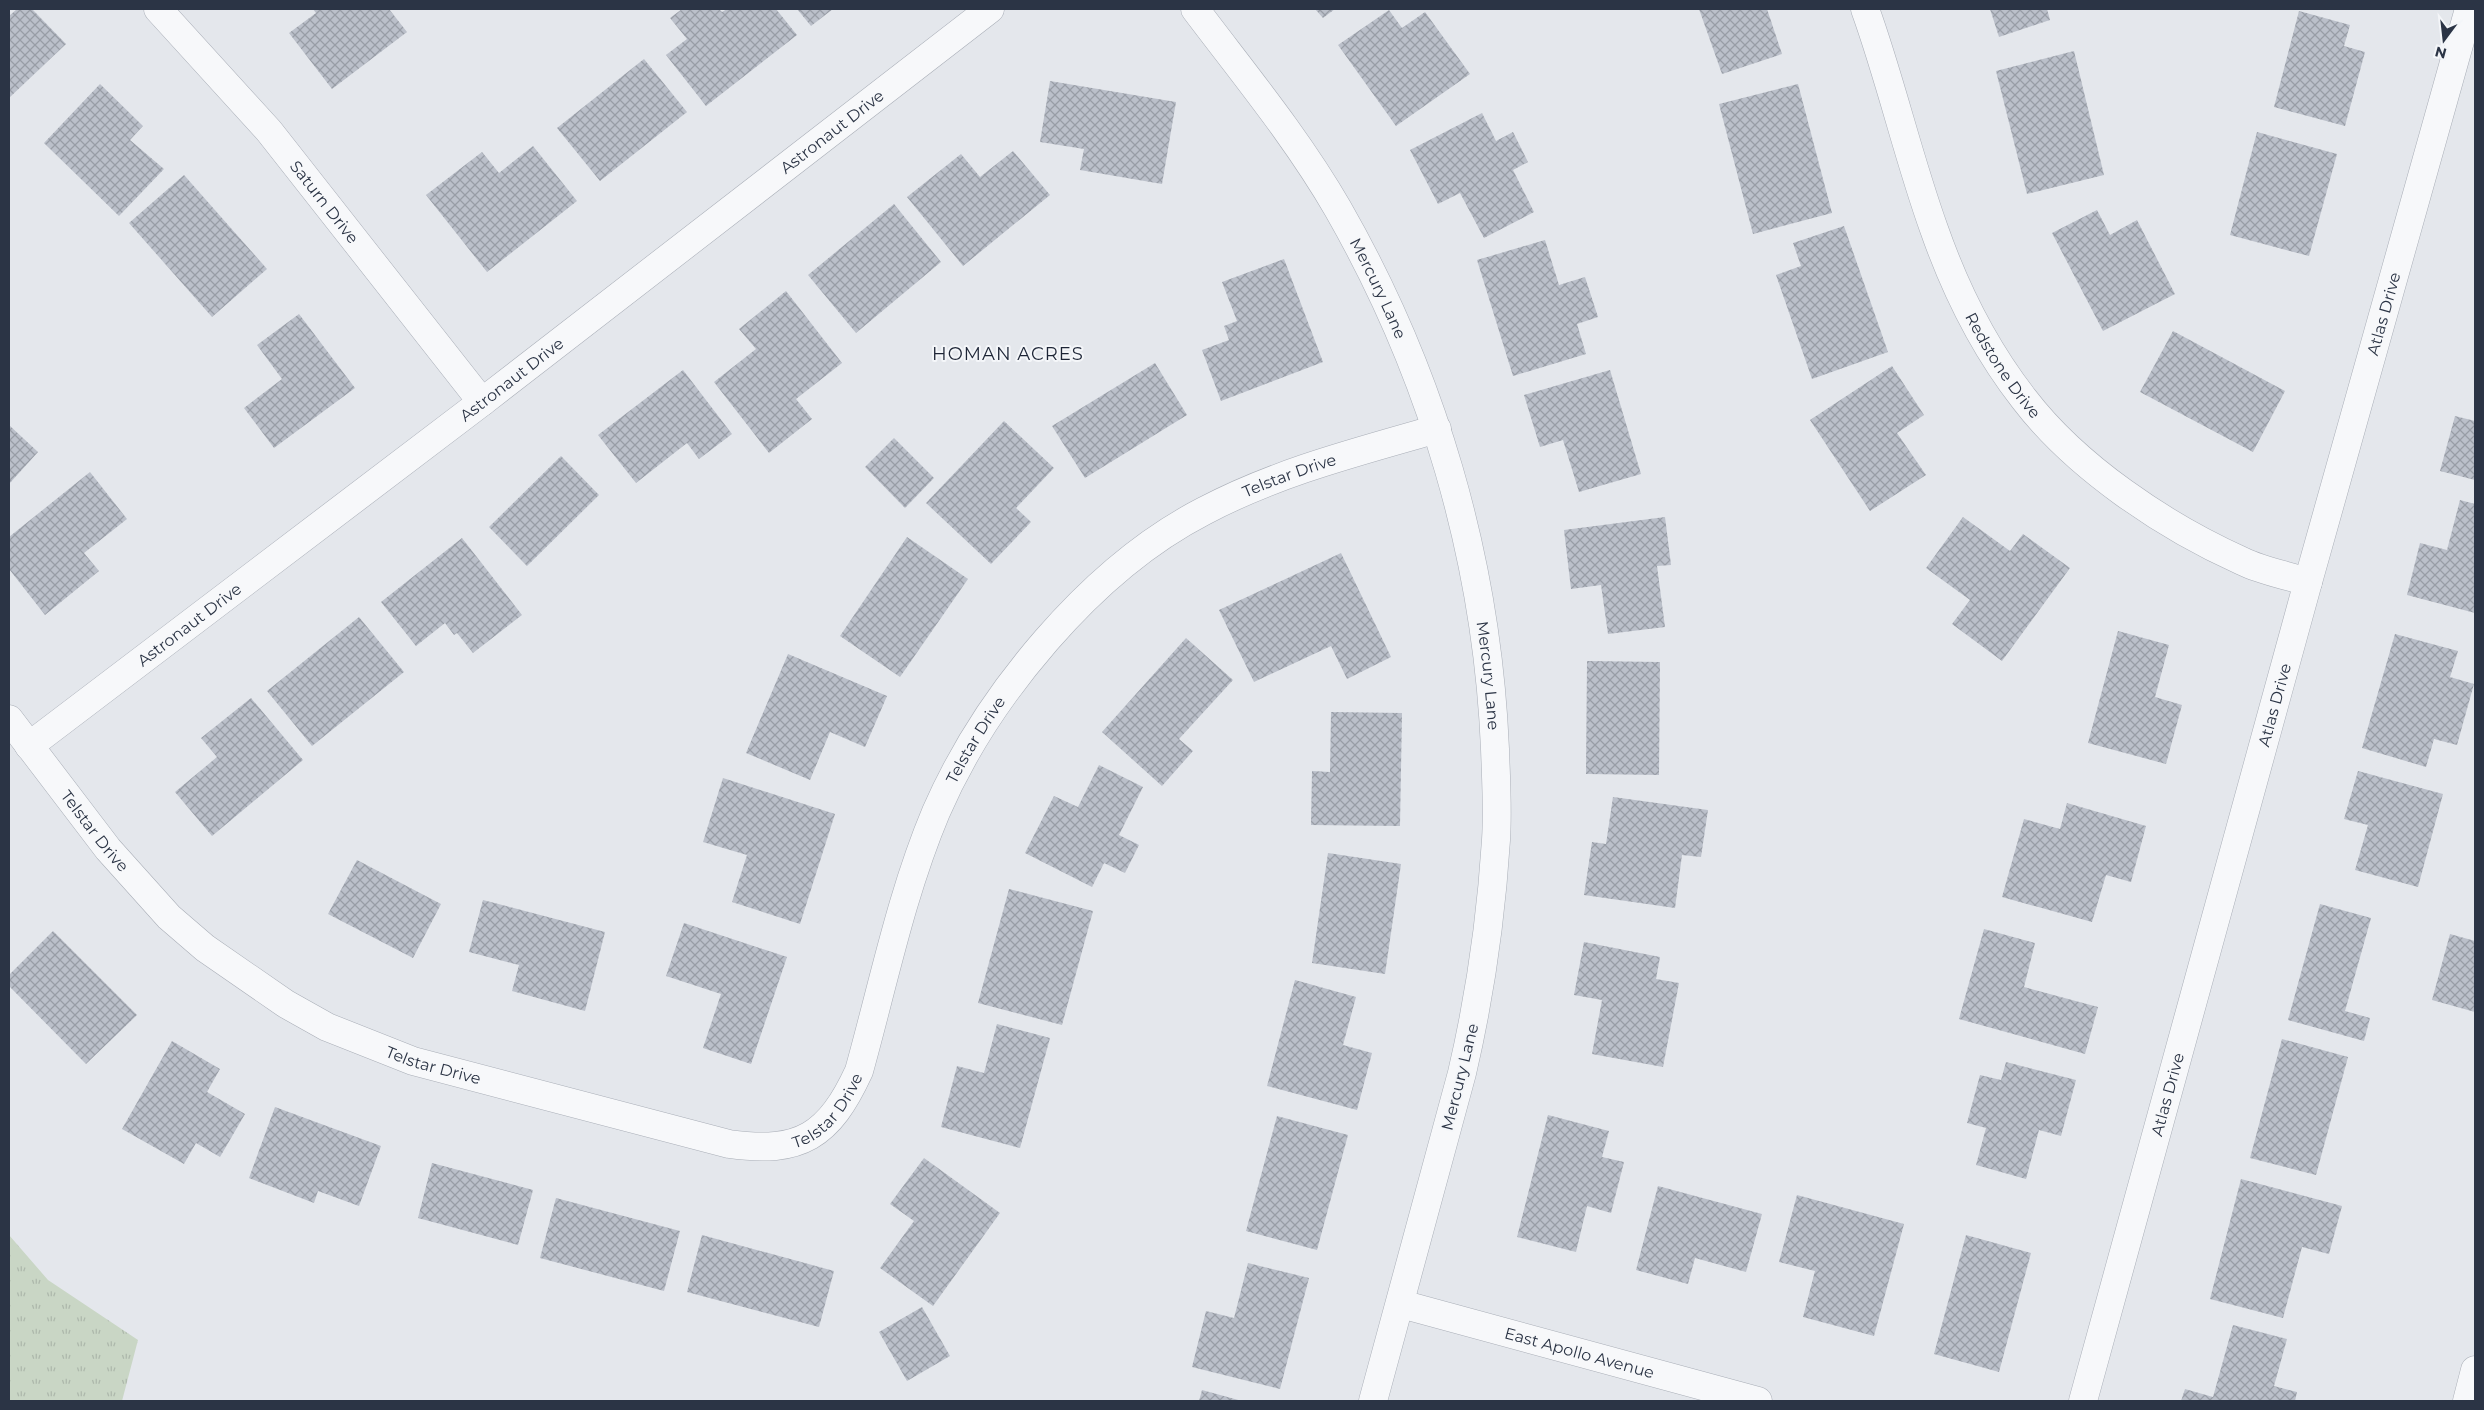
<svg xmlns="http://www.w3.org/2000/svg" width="2484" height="1410" font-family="Montserrat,sans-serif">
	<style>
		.park { fill: url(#park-tufts) }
		.building { fill: url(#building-cross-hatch) }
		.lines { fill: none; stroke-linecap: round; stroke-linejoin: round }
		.minor-casing { stroke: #a9aeb7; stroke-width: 29 }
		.minor { stroke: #f7f8fa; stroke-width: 28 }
		.labels { text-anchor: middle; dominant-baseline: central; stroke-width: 4; stroke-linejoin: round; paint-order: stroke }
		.street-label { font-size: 16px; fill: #2b3445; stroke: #f4f6f9 }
		.neighbourhood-label { font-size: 18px; letter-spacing: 1px; fill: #1d2536; stroke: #f4f6f9 }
	</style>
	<defs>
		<pattern id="park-tufts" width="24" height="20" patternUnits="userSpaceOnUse" patternTransform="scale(1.25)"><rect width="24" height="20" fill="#c9d6c5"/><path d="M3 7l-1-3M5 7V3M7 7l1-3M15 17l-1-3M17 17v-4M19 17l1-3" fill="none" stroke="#adb8ab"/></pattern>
		<pattern id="building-cross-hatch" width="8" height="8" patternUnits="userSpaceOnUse" patternTransform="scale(1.25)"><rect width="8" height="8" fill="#bbc0ca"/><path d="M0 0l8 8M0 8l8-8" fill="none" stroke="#989da6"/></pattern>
	</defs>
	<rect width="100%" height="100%" fill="#e4e7ec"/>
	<path class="park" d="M9,1235L48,1280L138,1340L122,1401H9Z"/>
	<g class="building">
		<path d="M17,9H32L66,44L9,98V16Z"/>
		<path d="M313,9H389L407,32L332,89L289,33L316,13Z"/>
		<path d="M682,9H719L722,12L727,9H776L797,35L706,106L666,55L687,39L670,18Z"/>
		<path d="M797,9H833L811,26Z"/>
		<path d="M1315,9H1335L1323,18Z"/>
		<path d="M1699,9H1767L1782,54L1722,74Z"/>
		<path d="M1990,9H2047L2050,20L1999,37Z"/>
		<path d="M1389,10L1402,28L1425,12L1470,74L1396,126L1338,45Z"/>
		<path d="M2299,11L2350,25L2344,46L2365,52L2345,126L2274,107Z"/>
		<path d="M2074,51L2104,175L2027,194L1996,71Z"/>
		<path d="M644,59L687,112L600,181L557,128Z"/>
		<path d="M1050,81L1176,102L1162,184L1080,170L1084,149L1040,142Z"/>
		<path d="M100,84L143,126L130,140L164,169L119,216L44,143Z"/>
		<path d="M1798,84L1832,213L1753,234L1719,104Z"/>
		<path d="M1482,113L1496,141L1513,132L1528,162L1513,170L1534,212L1484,238L1460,193L1438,204L1410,150Z"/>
		<path d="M2257,132L2337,154L2309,256L2230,235Z"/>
		<path d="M533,146L577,201L487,272L426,195L482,152L499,173Z"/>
		<path d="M1013,151L1050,195L963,266L907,197L961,154L980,177Z"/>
		<path d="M184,175L267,269L212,317L129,223Z"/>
		<path d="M894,204L941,262L856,333L808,275Z"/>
		<path d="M2097,210L2110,235L2137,220L2175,294L2103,331L2052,233Z"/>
		<path d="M1844,226L1888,352L1812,379L1776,275L1801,266L1793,243Z"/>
		<path d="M1545,240L1559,285L1585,277L1598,317L1577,324L1586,354L1513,376L1477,260Z"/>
		<path d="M1284,259L1323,362L1221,401L1202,350L1229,340L1224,326L1237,321L1222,282Z"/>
		<path d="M786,291L842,363L796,399L812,419L769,453L714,382L756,349L739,329Z"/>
		<path d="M299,314L355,388L274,448L244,408L282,379L257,345Z"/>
		<path d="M2173,331L2285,391L2253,452L2140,392Z"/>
		<path d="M1155,363L1187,415L1085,478L1052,426Z"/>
		<path d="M1892,366L1924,415L1897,433L1926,475L1870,511L1810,420Z"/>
		<path d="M683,370L732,434L699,459L687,443L636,483L598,435Z"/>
		<path d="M1610,370L1641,474L1579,492L1563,440L1540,447L1524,395Z"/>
		<path d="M2455,416L2475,421V480L2440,471Z"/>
		<path d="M1004,421L1054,468L1016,508L1031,522L991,564L926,503Z"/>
		<path d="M9,425L38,452L9,484Z"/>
		<path d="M894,438L934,478L905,508L865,467Z"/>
		<path d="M561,456L599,495L527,566L489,527Z"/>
		<path d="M90,472L127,519L84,553L99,571L45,615L9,569V537Z"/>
		<path d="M2460,500L2475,504V613L2407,595L2420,543L2447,550Z"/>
		<path d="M1665,517L1671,565L1657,566L1665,627L1608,634L1601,585L1571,589L1564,530Z"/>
		<path d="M1963,517L2010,551L2023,534L2070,568L2002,661L1952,624L1970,600L1926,568Z"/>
		<path d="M907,537L968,579L900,677L840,636Z"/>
		<path d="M462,538L522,615L473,653L457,633L454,635L445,623L416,646L381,602Z"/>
		<path d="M1341,553L1391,657L1347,679L1331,646L1254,682L1219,610Z"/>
		<path d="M359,617L404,672L312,746L267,691Z"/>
		<path d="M2118,631L2169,645L2155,697L2182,705L2166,764L2088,743Z"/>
		<path d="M2395,634L2458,651L2450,677L2474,684L2457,745L2434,739L2426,767L2362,748Z"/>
		<path d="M1186,638L1233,680L1179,739L1193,751L1162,786L1102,732Z"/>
		<path d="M788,654L887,696L865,747L830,732L810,780L746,753Z"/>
		<path d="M1587,661L1660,662L1659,775L1586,774Z"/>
		<path d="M251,698L303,760L212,836L175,792L217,757L201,738Z"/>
		<path d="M1331,712L1402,713L1400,826L1311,825L1312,771L1330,772Z"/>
		<path d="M1099,765L1143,787L1119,835L1139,845L1125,873L1104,863L1092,887L1025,853L1054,796L1078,807Z"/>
		<path d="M2358,771L2443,794L2418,887L2355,870L2368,825L2344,819Z"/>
		<path d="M723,778L835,814L800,924L732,902L747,855L703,842Z"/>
		<path d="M1613,797L1708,810L1701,857L1682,855L1675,908L1584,895L1592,842L1606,844Z"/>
		<path d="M2067,803L2146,826L2131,882L2106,875L2092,922L2002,897L2024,819L2060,829Z"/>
		<path d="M1328,853L1401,864L1385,974L1312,963Z"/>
		<path d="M357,860L441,904L413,958L328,914Z"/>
		<path d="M1009,889L1093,911L1062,1025L978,1003Z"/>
		<path d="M483,900L605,932L585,1011L512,991L519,965L469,952Z"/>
		<path d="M2320,904L2371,918L2345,1011L2370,1018L2364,1041L2288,1020Z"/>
		<path d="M684,923L787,957L751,1064L703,1048L721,994L666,976Z"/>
		<path d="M1984,929L2035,943L2024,987L2098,1007L2085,1054L1959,1019Z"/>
		<path d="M53,931L137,1015L86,1064L9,986V975Z"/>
		<path d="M2450,934L2475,941V1012L2432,1000Z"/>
		<path d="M1584,942L1660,957L1656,979L1679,983L1663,1067L1592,1054L1602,1000L1574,995Z"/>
		<path d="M1295,980L1356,997L1343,1045L1372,1053L1357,1110L1267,1086Z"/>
		<path d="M997,1024L1050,1038L1020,1148L941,1127L957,1066L984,1073Z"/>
		<path d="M2282,1039L2348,1057L2316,1175L2250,1158Z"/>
		<path d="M172,1041L220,1069L207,1092L245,1114L220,1157L196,1143L184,1164L122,1129Z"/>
		<path d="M2006,1062L2076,1080L2061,1136L2039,1130L2026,1179L1976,1165L1986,1128L1967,1123L1980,1075L2001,1080Z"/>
		<path d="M275,1107L381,1146L359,1206L318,1191L314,1203L249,1178Z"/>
		<path d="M1548,1115L1609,1131L1602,1157L1624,1162L1611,1213L1587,1206L1576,1252L1517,1237Z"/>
		<path d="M1277,1116L1348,1135L1317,1250L1246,1231Z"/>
		<path d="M924,1158L1000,1213L933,1306L880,1268L914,1221L890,1204Z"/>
		<path d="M432,1163L533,1190L518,1245L418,1218Z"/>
		<path d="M2241,1179L2342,1206L2329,1254L2302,1247L2283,1318L2210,1299Z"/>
		<path d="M1658,1186L1762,1214L1746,1272L1695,1258L1688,1284L1636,1270Z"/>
		<path d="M1797,1195L1904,1224L1874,1336L1803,1317L1815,1271L1779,1262Z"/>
		<path d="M556,1198L680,1231L664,1291L540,1258Z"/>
		<path d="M702,1235L834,1271L819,1327L687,1292Z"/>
		<path d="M1966,1235L2031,1253L1999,1372L1934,1354Z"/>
		<path d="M1248,1263L1309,1278L1280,1389L1192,1367L1206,1311L1234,1318Z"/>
		<path d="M922,1307L950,1356L907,1381L879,1332Z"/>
		<path d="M2233,1325L2287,1339L2274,1386L2297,1392L2295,1401H2181L2185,1389L2213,1397Z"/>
		<path d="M1202,1390L1242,1401H1199Z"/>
	</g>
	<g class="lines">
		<g class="minor-casing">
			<g id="minor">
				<path id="s1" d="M158,9L269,131L482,402"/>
				<path id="s2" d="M1195,9C1244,74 1297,138 1338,209C1432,373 1487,559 1495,749C1496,779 1498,810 1496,840C1491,919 1480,996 1462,1073L1373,1401"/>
				<path id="s3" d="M1865,9C1891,81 1908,157 1934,229C1955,289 1985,349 2024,399C2076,467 2164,526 2242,561C2262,571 2286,575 2308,582"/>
				<path id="s4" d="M9,719L108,849L169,917L205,948L286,1004L327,1027L413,1061L729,1144C801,1154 829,1136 859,1071C883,985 901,895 936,812C986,697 1091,569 1204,511C1278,472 1357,452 1437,429"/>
				<path id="s5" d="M29,746L482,402L990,9"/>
				<path id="s6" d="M1401,1304L1758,1401"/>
				<path id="s7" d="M2083,1401L2308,582L2469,9"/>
				<path d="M2467,1401L2475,1370"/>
			</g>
		</g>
		<use href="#minor" class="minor"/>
	</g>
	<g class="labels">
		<g class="street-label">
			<text stroke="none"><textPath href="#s5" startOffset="1011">Astronaut Drive</textPath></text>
			<text stroke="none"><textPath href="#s1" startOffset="255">Saturn Drive</textPath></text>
			<text stroke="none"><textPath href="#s2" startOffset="335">Mercury Lane</textPath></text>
			<text stroke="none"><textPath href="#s7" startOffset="1128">Atlas Drive</textPath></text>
			<text stroke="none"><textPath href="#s3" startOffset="384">Redstone Drive</textPath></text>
			<text stroke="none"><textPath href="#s5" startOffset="606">Astronaut Drive</textPath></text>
			<text stroke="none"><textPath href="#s4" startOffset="1805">Telstar Drive</textPath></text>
			<text stroke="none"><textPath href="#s5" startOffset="201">Astronaut Drive</textPath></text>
			<text stroke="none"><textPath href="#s2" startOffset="740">Mercury Lane</textPath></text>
			<text stroke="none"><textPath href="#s7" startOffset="722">Atlas Drive</textPath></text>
			<text stroke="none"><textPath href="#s4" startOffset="1385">Telstar Drive</textPath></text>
			<text stroke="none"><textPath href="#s4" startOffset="141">Telstar Drive</textPath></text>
			<text stroke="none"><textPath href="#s4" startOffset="561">Telstar Drive</textPath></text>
			<text transform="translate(1460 1077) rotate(-76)">Mercury Lane</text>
			<text stroke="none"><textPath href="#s7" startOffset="318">Atlas Drive</textPath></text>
			<text stroke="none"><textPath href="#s4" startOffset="980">Telstar Drive</textPath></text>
			<text stroke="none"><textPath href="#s6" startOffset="185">East Apollo Avenue</textPath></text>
		</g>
		<g class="neighbourhood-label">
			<text x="1008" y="354">HOMAN ACRES</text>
		</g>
	</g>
	<rect width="2484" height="1410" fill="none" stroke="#2b3445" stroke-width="20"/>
	<g transform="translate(2444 40) rotate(195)" stroke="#f4f6f9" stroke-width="4" paint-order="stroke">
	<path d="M0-4L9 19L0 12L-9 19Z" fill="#2b3445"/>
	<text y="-8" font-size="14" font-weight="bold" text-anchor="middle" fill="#2b3445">N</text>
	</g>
</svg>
